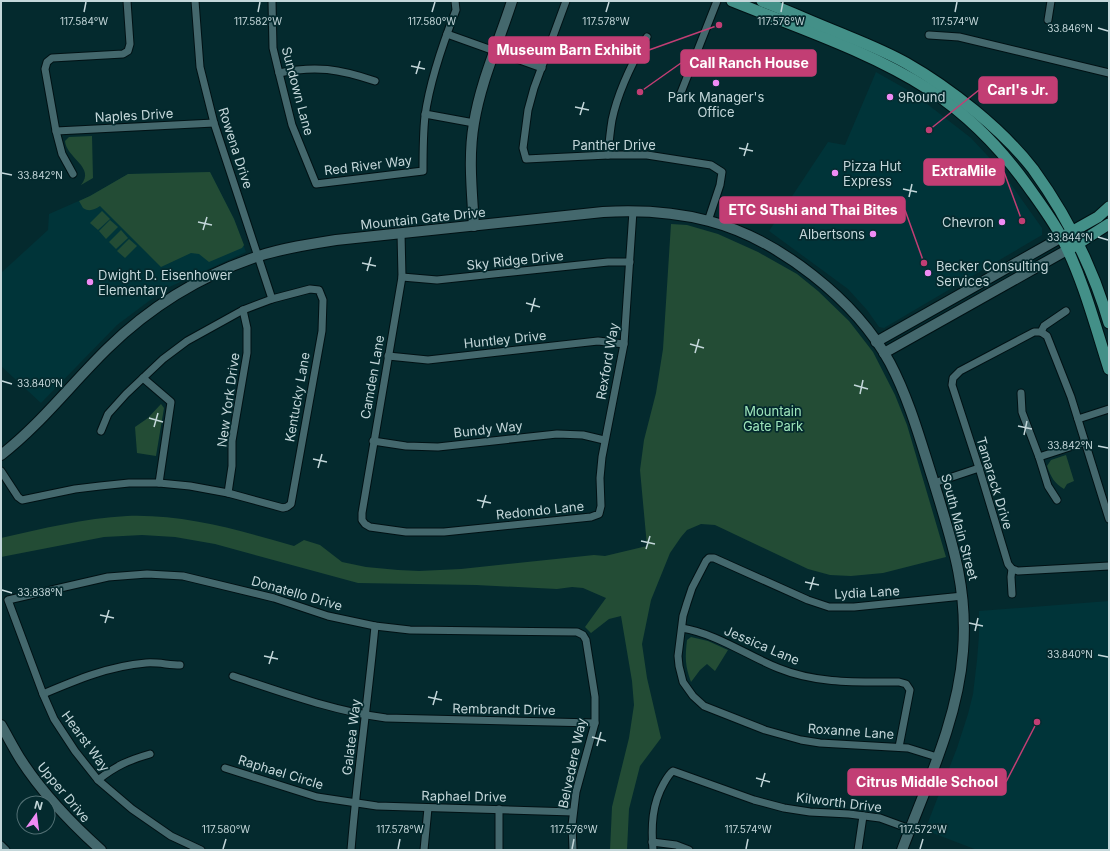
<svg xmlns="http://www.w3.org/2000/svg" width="1110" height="851" font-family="Inter,sans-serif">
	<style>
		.built { fill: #003439 }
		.green { fill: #234c35 }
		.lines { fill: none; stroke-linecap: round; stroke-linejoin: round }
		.street-casing { stroke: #001114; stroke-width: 9 }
		.secondary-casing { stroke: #001114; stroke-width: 12 }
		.primary-casing { stroke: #001114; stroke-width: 13 }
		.street { stroke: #44686d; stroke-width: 7 }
		.secondary { stroke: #44686d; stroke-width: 10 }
		.primary { stroke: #439088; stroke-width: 11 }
		.ticks { fill: none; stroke: #c4d7da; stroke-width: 1.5 }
		.poi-dot { fill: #f08bf5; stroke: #042a2e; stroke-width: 1.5 }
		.labels { text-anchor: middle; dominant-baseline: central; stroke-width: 3.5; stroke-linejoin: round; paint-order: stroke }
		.street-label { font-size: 13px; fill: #c4d7da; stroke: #042a2e }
		.poi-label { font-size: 13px; fill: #c4d7da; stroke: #042a2e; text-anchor: start }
		.park-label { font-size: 13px; fill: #9ee5bb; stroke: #042a2e }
		.ticks-label { font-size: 10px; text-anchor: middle; fill: #c4d7da; stroke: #042a2e; stroke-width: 3.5; stroke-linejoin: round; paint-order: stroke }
		.leader { fill: none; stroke: #c23e74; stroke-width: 1.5 }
		.callout-dot { fill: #c23e74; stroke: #042a2e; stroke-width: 1.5 }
		.callout { fill: #c23e74; stroke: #c23e74; stroke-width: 1.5 }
		.callout-label { font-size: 14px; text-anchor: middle; font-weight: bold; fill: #fff }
	</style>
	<rect width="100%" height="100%" fill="#042a2e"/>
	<g class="built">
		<path d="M876,72L913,93L971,138L1000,169L1042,228V235L884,328L879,327L867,310L848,289L769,231L828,142L845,145Z"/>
		<path d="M210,172L234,219L246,252L165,289L117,325L41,403L1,366V273L48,230L49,214L90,196L128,174Z"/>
		<path d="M1109,601V850H977L925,830L957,748L968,714L973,694L977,660L979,635V611Z"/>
	</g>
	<g class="green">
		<path d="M92,136L93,178L81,185C96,167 66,158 65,141L69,137Z"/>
		<path d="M210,172L234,219L244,245L242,248L209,262L199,254L191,253L161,267L100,206C94,210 89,212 83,208L79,201L90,196L128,174Z"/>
		<path d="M102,211L110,219L98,230L90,223Z"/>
		<path d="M110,220L118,227L106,239L99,231Z"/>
		<path d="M671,224L687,225L718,234L758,252L797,274L818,291L849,321L873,352L895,395L907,425L946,557L883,573L851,576L830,575L808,569L715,525L701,524L687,530L681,537L670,553L651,600L642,644L647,678L661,738L640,766L629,809L627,850H610L612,807L629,738L634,705L632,681L621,616L609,619L591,633L585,627L606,598L583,588L572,587L557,589L476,585L358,583L215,544L175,537L142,535L104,537L1,557V538C42,529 84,518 127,516C184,514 239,530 294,546L304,540L320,545L342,562L366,567L398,570L419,571L461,569L594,555L605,556L647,546L640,470L644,440L656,393L663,349Z"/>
		<path d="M121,230L128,238L116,249L109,242Z"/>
		<path d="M129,239L137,246L125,258L117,251Z"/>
		<path d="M161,404L164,408L156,456L137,453L135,427L148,418Z"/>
		<path d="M1066,455L1074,481L1067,484L1064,489C1054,483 1051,477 1047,466L1051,460Z"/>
		<path d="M691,637L708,641L728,650L715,671L707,664L700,670L691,682C685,666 685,657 687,640Z"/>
	</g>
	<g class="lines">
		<g class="street-casing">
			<g id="street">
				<path d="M195,1L200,67L214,123L272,299"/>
				<path d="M272,1L273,48L279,73L292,125L316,184L423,171C423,152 423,134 425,116C430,80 443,43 456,10L455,1"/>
				<path d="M566,1L534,88L528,110L523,148L526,159L608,155H647L711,165L722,172L720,185L708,221"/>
				<path d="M1048,20L1051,1"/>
				<path d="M447,34L542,68"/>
				<path d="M929,35L959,37L1109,73"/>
				<path d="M279,73C316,65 339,69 375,81"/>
				<path d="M680,95L717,1"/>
				<path d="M425,114L474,123"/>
				<path d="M56,131L214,123"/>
				<path d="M608,155C609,143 610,132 612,120C618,91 632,63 647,37"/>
				<path d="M73,174L62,154L56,131L45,69L47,62L52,58L123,54L128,51L130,44L127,1"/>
				<path d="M401,233L402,277L362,513V520L365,524L370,527L406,532H444L591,517L599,514L601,506L600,478L602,457L624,344L633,211"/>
				<path d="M402,277L437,280L608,262H630"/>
				<path d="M1041,332L1047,336L1071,397L1109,519"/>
				<path d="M388,356L428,360L598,341L624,344"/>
				<path d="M143,378L171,402L159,483"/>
				<path d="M1021,393L1022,412L1039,457L1048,486L1057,500"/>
				<path d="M1078,419L1109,409"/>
				<path d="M373,441L406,446L438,447L557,434L583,435L604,440"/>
				<path d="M1039,457L1085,442"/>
				<path d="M1,471L18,497L22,500L75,489L100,486L129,483H159L190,486L228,493L283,508L287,507L291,504L322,331L323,300L319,290L310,289L272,299L243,310L187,341L163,359L126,394L108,414L101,431"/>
				<path d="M934,483L979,468"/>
				<path d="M228,493L232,466V441L247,353V328L243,310"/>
				<path d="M1012,569L1018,571L1109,566"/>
				<path d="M1012,594L1011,577L1012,569L1008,564L979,468L952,385L953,378L960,371L1034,332H1041L1044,326L1066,311"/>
				<path d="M682,628C717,634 746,655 778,668C817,684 858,682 899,682L906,684L910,690L899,747"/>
				<path d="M233,676C284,693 334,711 386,718L595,723"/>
				<path d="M43,694C76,680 109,666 146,663C157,662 169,665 180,665"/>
				<path d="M937,757L908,748L820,743L801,740L765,730L704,706L693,696L683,682L679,666L678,656L683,616L687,603L692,588L706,561L709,558H714L808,600L829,607H854L963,596"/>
				<path d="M225,768L317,797L377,806L573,812"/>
				<path d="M98,780C115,766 129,760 150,754"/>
				<path d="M652,842L676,845L689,850"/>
				<path d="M1,845L6,850"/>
				<path d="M201,850L171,836L132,809L98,780L75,751L54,719L43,694L8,600L108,577L147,574L183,576L274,598L328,616L375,626L410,630L577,632L583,635L586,640L595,697V723L576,792L572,825L573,850"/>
				<path d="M351,850C357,775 368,701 375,626"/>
				<path d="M424,850L428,808"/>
				<path d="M499,850V809"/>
				<path d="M653,850C651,826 652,804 664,783C667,778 669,774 673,771L754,800L784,808L810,812L849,814L880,818L910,829"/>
				<path d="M858,850L863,816"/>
			</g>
		</g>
		<g class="secondary-casing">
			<g id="secondary">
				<path d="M474,226C472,192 468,157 474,123C481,80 499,42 512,1"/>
				<path d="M876,342L1062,237"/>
				<path d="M884,353L1067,250"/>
				<path d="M1,455C41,424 72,383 108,348C150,307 202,275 259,256C284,248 310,244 336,240L603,212C637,210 675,212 709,221C778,239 856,300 890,363C910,401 921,443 934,483C952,542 968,588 963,651C958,720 926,786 902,850"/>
				<path d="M1,725C8,737 14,749 21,760C43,794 71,823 101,850"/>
			</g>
		</g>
		<g class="primary-casing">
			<g id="primary">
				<path d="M732,1C799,28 869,51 930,90C968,115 1001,149 1027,185C1039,202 1052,219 1062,238C1083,279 1095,325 1109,369"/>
				<path d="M762,1C786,10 810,21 835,31C859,41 883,50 906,63C950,88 1002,129 1033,169C1067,216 1093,268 1109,323"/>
				<path d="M1066,235L1098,217L1109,207"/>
				<path d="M1071,248L1109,224"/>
			</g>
		</g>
		<use href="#street" class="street"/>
		<use href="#secondary" class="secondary"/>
		<use href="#primary" class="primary"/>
	</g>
	<path class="ticks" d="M84,12L86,2M258,12L260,2M432,12L435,2M606,12L609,2M781,12L783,2M955,12L957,2M1098,28L1108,31M411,66L425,69M416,74L420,61M575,107L589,110M580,115L584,102M739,148L753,151M744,156L748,143M2,173L12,175M903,189L917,192M909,197L912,184M198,222L212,225M203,230L207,217M1098,237L1108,240M362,263L376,266M367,271L371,257M526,303L540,307M531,312L535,298M690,344L704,348M695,353L699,339M2,381L12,384M854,385L868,389M860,394L863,380M149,418L163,422M1018,426L1032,429M154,427L158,413M1024,435L1027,421M1098,446L1108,448M313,459L327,462M318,468L322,454M477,500L491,503M482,508L486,495M641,541L655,544M646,549L650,536M805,582L819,585M2,590L12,593M810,590L814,577M100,615L114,618M105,623L109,610M969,623L983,626M975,631L978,618M1098,655L1108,657M264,656L278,659M269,664L273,651M428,697L442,700M433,705L437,691M592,737L606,741M597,746L601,732M756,778L770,782M761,787L765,773M223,849L226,839M398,849L400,839M572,849L574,839M746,849L748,839M920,849L923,839"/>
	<g class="poi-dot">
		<circle cx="716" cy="83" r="4"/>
		<circle cx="890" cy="97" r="4"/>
		<circle cx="835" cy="173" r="4"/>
		<circle cx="1002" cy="222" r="4"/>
		<circle cx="873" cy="234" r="4"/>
		<circle cx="928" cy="273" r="4"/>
		<circle cx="90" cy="282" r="4"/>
	</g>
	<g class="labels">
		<g class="street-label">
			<text transform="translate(298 91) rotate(75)">Sundown Lane</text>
			<text transform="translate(134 115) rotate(-3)">Naples Drive</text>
			<text x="614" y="145">Panther Drive</text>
			<text transform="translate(236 148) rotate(72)">Rowena Drive</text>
			<text transform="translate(368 165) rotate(-7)">Red River Way</text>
			<text transform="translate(423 218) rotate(-6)">Mountain Gate Drive</text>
			<text transform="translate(515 260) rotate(-6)">Sky Ridge Drive</text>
			<text transform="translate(505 339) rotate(-6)">Huntley Drive</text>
			<text transform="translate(607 361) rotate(-80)">Rexford Way</text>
			<text transform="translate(372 377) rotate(-80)">Camden Lane</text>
			<text transform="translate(297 397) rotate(-80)">Kentucky Lane</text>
			<text transform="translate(228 400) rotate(-82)">New York Drive</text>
			<text transform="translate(488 429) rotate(-6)">Bundy Way</text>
			<text transform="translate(995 483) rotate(73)">Tamarack Drive</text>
			<text transform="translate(540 510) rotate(-6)">Redondo Lane</text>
			<text transform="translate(960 527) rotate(75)">South Main Street</text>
			<text transform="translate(867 592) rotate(-3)">Lydia Lane</text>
			<text transform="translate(297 593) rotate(16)">Donatello Drive</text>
			<text transform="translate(762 645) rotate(23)">Jessica Lane</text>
			<text transform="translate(504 709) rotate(1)">Rembrandt Drive</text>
			<text transform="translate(851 731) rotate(4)">Roxanne Lane</text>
			<text transform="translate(351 737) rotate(-83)">Galatea Way</text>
			<text transform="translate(86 741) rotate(54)">Hearst Way</text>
			<text transform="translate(572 763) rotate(-78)">Belvedere Way</text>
			<text transform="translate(281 772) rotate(17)">Raphael Circle</text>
			<text transform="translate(64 792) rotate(50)">Upper Drive</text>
			<text transform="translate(464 796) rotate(1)">Raphael Drive</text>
			<text transform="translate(839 802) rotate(7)">Kilworth Drive</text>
		</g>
		<g class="poi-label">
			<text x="716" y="97" text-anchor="middle">Park Manager's<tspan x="716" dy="15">Office</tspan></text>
			<text x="898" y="97">9Round</text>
			<text x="843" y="166">Pizza Hut<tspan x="843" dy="15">Express</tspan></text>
			<text x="994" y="222" text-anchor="end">Chevron</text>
			<text x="865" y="234" text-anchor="end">Albertsons</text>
			<text x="936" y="266">Becker Consulting<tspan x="936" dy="15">Services</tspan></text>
			<text x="98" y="275">Dwight D. Eisenhower<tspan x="98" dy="15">Elementary</tspan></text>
		</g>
		<g class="park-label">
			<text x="773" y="411">Mountain<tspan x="773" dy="15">Gate Park</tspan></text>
		</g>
	</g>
	<g class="ticks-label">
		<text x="84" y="25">117.584°W</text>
		<text x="258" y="25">117.582°W</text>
		<text x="432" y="25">117.580°W</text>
		<text x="606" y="25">117.578°W</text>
		<text x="781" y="25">117.576°W</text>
		<text x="955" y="25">117.574°W</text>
		<text x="1070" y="32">33.846°N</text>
		<text x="40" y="179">33.842°N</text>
		<text x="1070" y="241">33.844°N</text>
		<text x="40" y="387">33.840°N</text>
		<text x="1070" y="449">33.842°N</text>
		<text x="40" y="596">33.838°N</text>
		<text x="1070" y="658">33.840°N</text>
		<text x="226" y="833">117.580°W</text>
		<text x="400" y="833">117.578°W</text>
		<text x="574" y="833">117.576°W</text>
		<text x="748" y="833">117.574°W</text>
		<text x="923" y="833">117.572°W</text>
	</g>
	<path class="leader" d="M719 25L649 50M640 92L681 63M929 130L979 90M1022 221L1004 172M924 263L905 210M1037 722L1006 782"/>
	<g class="callout-dot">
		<circle cx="719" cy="25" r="4"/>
		<circle cx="640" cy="92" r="4"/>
		<circle cx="929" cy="130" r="4"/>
		<circle cx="1022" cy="221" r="4"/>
		<circle cx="924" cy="263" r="4"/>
		<circle cx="1037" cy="722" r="4"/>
	</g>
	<g class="callout">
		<rect x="489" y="37" width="160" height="26" rx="4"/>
		<rect x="681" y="50" width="135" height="26" rx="4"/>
		<rect x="979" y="77" width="78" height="26" rx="4"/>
		<rect x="924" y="159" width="80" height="26" rx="4"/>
		<rect x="720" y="197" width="185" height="26" rx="4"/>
		<rect x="848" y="769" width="158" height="26" rx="4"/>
	</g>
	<g class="callout-label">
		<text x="569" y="55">Museum Barn Exhibit</text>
		<text x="749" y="68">Call Ranch House</text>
		<text x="1018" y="95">Carl's Jr.</text>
		<text x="964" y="176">ExtraMile</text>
		<text x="813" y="215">ETC Sushi and Thai Bites</text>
		<text x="927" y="787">Citrus Middle School</text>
	</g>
	<rect width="1110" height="851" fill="none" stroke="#c4d7da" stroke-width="4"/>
	<g transform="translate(36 815) rotate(14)"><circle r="19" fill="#042a2e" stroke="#516f73"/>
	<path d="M0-3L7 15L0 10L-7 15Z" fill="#f08bf5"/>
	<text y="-6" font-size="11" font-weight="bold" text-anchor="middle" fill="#c4d7da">N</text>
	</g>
</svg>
